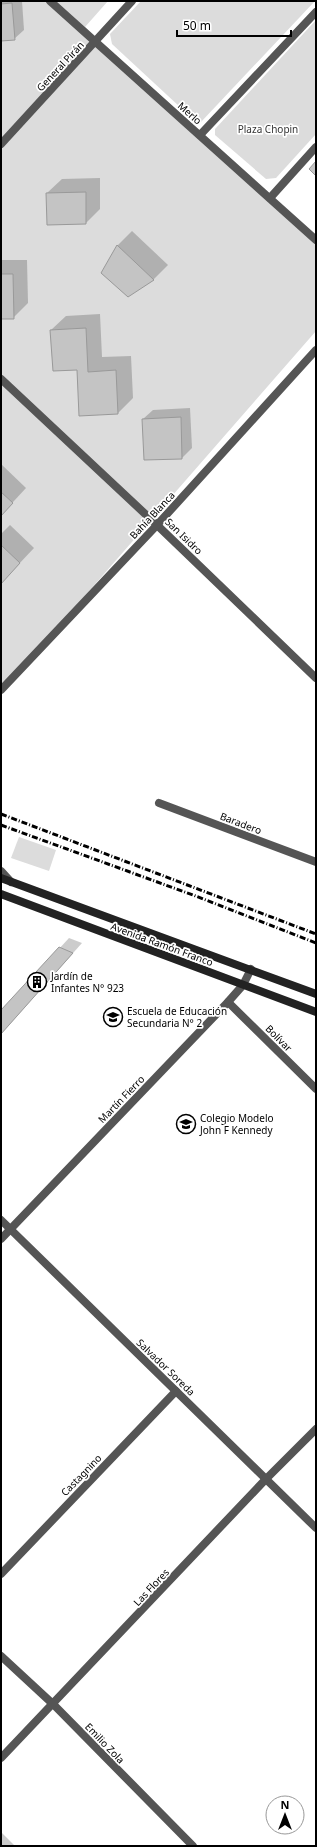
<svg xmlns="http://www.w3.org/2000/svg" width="317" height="1847" font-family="'Noto Sans',sans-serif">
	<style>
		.green { fill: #dcdcdc }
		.shadow { fill: #0003 }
		.building { fill: #c4c4c4; stroke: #999 }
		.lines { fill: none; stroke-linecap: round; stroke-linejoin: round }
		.minor { stroke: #555; stroke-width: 8 }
		.tertiary { stroke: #555; stroke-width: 8 }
		.secondary { stroke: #222; stroke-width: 8 }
		.rail { stroke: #000; stroke-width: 3; stroke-dasharray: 6 2 1 2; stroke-linecap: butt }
		.labels { text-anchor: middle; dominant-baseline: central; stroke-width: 3.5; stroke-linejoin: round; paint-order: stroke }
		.street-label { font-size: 10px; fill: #000; stroke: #fff }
		.park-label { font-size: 10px; fill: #333; stroke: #fff }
		.poi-label { font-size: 10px; fill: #000; stroke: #fff; text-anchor: start }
	</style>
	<rect width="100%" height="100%" fill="#fff"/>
	<g class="green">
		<path d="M1,1H108L85,27L316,236V331L1,692Z"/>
		<path d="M141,1H315L201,122L194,120L112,44L110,34Z"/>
		<path d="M316,20V134L276,178L266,179L215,135V129Z"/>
		<path d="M19,837L56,850L49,871L11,858Z"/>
	</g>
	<g class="shadow">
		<path d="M1,1H22L24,30L14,39L1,40Z"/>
		<path d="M100,178V209L86,223L47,193L62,179Z"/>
		<path d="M132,231L168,265L154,279L128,296L117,246Z"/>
		<path d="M1,260H27L28,303L13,318H1Z"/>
		<path d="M100,314L102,357L131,356L133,398L118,413L80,415L78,369L51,330L66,316Z"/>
		<path d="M190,408L192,448L182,458L143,419L153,410Z"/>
		<path d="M1,464L26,488L1,515Z"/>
		<path d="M10,525L34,548L1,583V534Z"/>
		<path d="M69,938L82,943L1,1034V1012Z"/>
		<path d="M1,1832L15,1846H1Z"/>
	</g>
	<g class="building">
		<path d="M12,3L15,40L1,41V4Z"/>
		<path d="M316,161V176L309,169Z"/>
		<path d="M86,192V224L47,225L46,193Z"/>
		<path d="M117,245L154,280L128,297L101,273Z"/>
		<path d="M1,274H13L14,319H1Z"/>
		<path d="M86,328L88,372L116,370L118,414L79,416L77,370L53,371L50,330Z"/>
		<path d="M181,417L182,459L144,460L142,419Z"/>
		<path d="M1,492L13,503L1,516Z"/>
		<path d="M1,545L20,563L1,584Z"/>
		<path d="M59,947L73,953L1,1034V1010Z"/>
	</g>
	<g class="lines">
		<g class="minor">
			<path d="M50,1L316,240"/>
			<path d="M200,135L316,12"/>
			<path d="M1,144L132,1"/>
			<path d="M270,198L316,147"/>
			<path d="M1,379L157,525L316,678"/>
			<path d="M1,690L157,525L316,350"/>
			<path d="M159,803L316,862"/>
			<path d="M1,871L11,882"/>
			<path d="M228,1002L316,1089"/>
			<path d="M1,1220L316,1528"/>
			<path d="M1,1574L176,1391"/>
			<path d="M1,1656L54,1705L193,1846"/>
		</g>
		<g class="tertiary">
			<path d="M1,1239L228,1002L243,985L251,969"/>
			<path d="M1,1758L265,1480L316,1429"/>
		</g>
		<g class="secondary">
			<path d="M1,878L316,994"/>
			<path d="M1,894L316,1012"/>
		</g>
		<g class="rail">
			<path d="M1,814L316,934"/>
			<path d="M1,825L193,895L316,943"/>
		</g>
	</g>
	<defs>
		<g id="building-ring" transform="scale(1)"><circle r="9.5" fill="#fff" stroke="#000" stroke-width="1.5"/><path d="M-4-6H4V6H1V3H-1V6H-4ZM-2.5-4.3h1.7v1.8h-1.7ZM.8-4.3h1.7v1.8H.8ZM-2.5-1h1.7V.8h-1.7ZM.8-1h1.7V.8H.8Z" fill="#000"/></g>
		<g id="school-ring" transform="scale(1)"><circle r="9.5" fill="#fff" stroke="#000" stroke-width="1.5"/><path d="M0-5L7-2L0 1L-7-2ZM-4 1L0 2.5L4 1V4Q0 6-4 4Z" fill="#000"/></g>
	</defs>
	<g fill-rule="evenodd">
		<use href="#building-ring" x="37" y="982"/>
		<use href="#school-ring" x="113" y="1017"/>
		<use href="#school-ring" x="186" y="1124"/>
	</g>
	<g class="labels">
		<g class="street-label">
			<text transform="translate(60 66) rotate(-47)">General Pirán</text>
			<text transform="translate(190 113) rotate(42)">Merlo</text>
			<text transform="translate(152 515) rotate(-47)">Bahía Blanca</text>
			<text transform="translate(184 536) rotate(44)">San Isidro</text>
			<text transform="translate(241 823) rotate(21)">Baradero</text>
			<text transform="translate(162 944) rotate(20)">Avenida Ramón Franco</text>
			<text transform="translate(279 1038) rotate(45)">Bolívar</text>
			<text transform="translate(121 1099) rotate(-46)">Martín Fierro</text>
			<text transform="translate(166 1367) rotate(44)">Salvador Soreda</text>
			<text transform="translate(81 1475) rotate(-46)">Castagnino</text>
			<text transform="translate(151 1587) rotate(-47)">Las Flores</text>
			<text transform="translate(105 1743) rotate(46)">Emilio Zola</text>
		</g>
		<g class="park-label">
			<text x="268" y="129">Plaza Chopin</text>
		</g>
		<g class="poi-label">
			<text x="51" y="976">Jardín de<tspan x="51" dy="12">Infantes N° 923</tspan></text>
			<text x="127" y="1011">Escuela de Educación<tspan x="127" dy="12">Secundaria N° 2</tspan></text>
			<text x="200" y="1118">Colegio Modelo<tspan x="200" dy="12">John F Kennedy</tspan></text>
		</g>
	</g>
	<rect width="317" height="1847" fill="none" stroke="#000000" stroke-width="4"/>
	<g transform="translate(285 1815)"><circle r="19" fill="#ffffff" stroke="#999999"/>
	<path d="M0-3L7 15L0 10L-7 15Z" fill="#000000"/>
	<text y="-6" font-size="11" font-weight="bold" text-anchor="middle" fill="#000000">N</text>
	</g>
	<path d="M177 30v6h114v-6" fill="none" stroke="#000000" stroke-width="2"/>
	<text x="183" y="30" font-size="12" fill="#000000" stroke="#ffffff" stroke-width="3" paint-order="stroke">50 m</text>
</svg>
